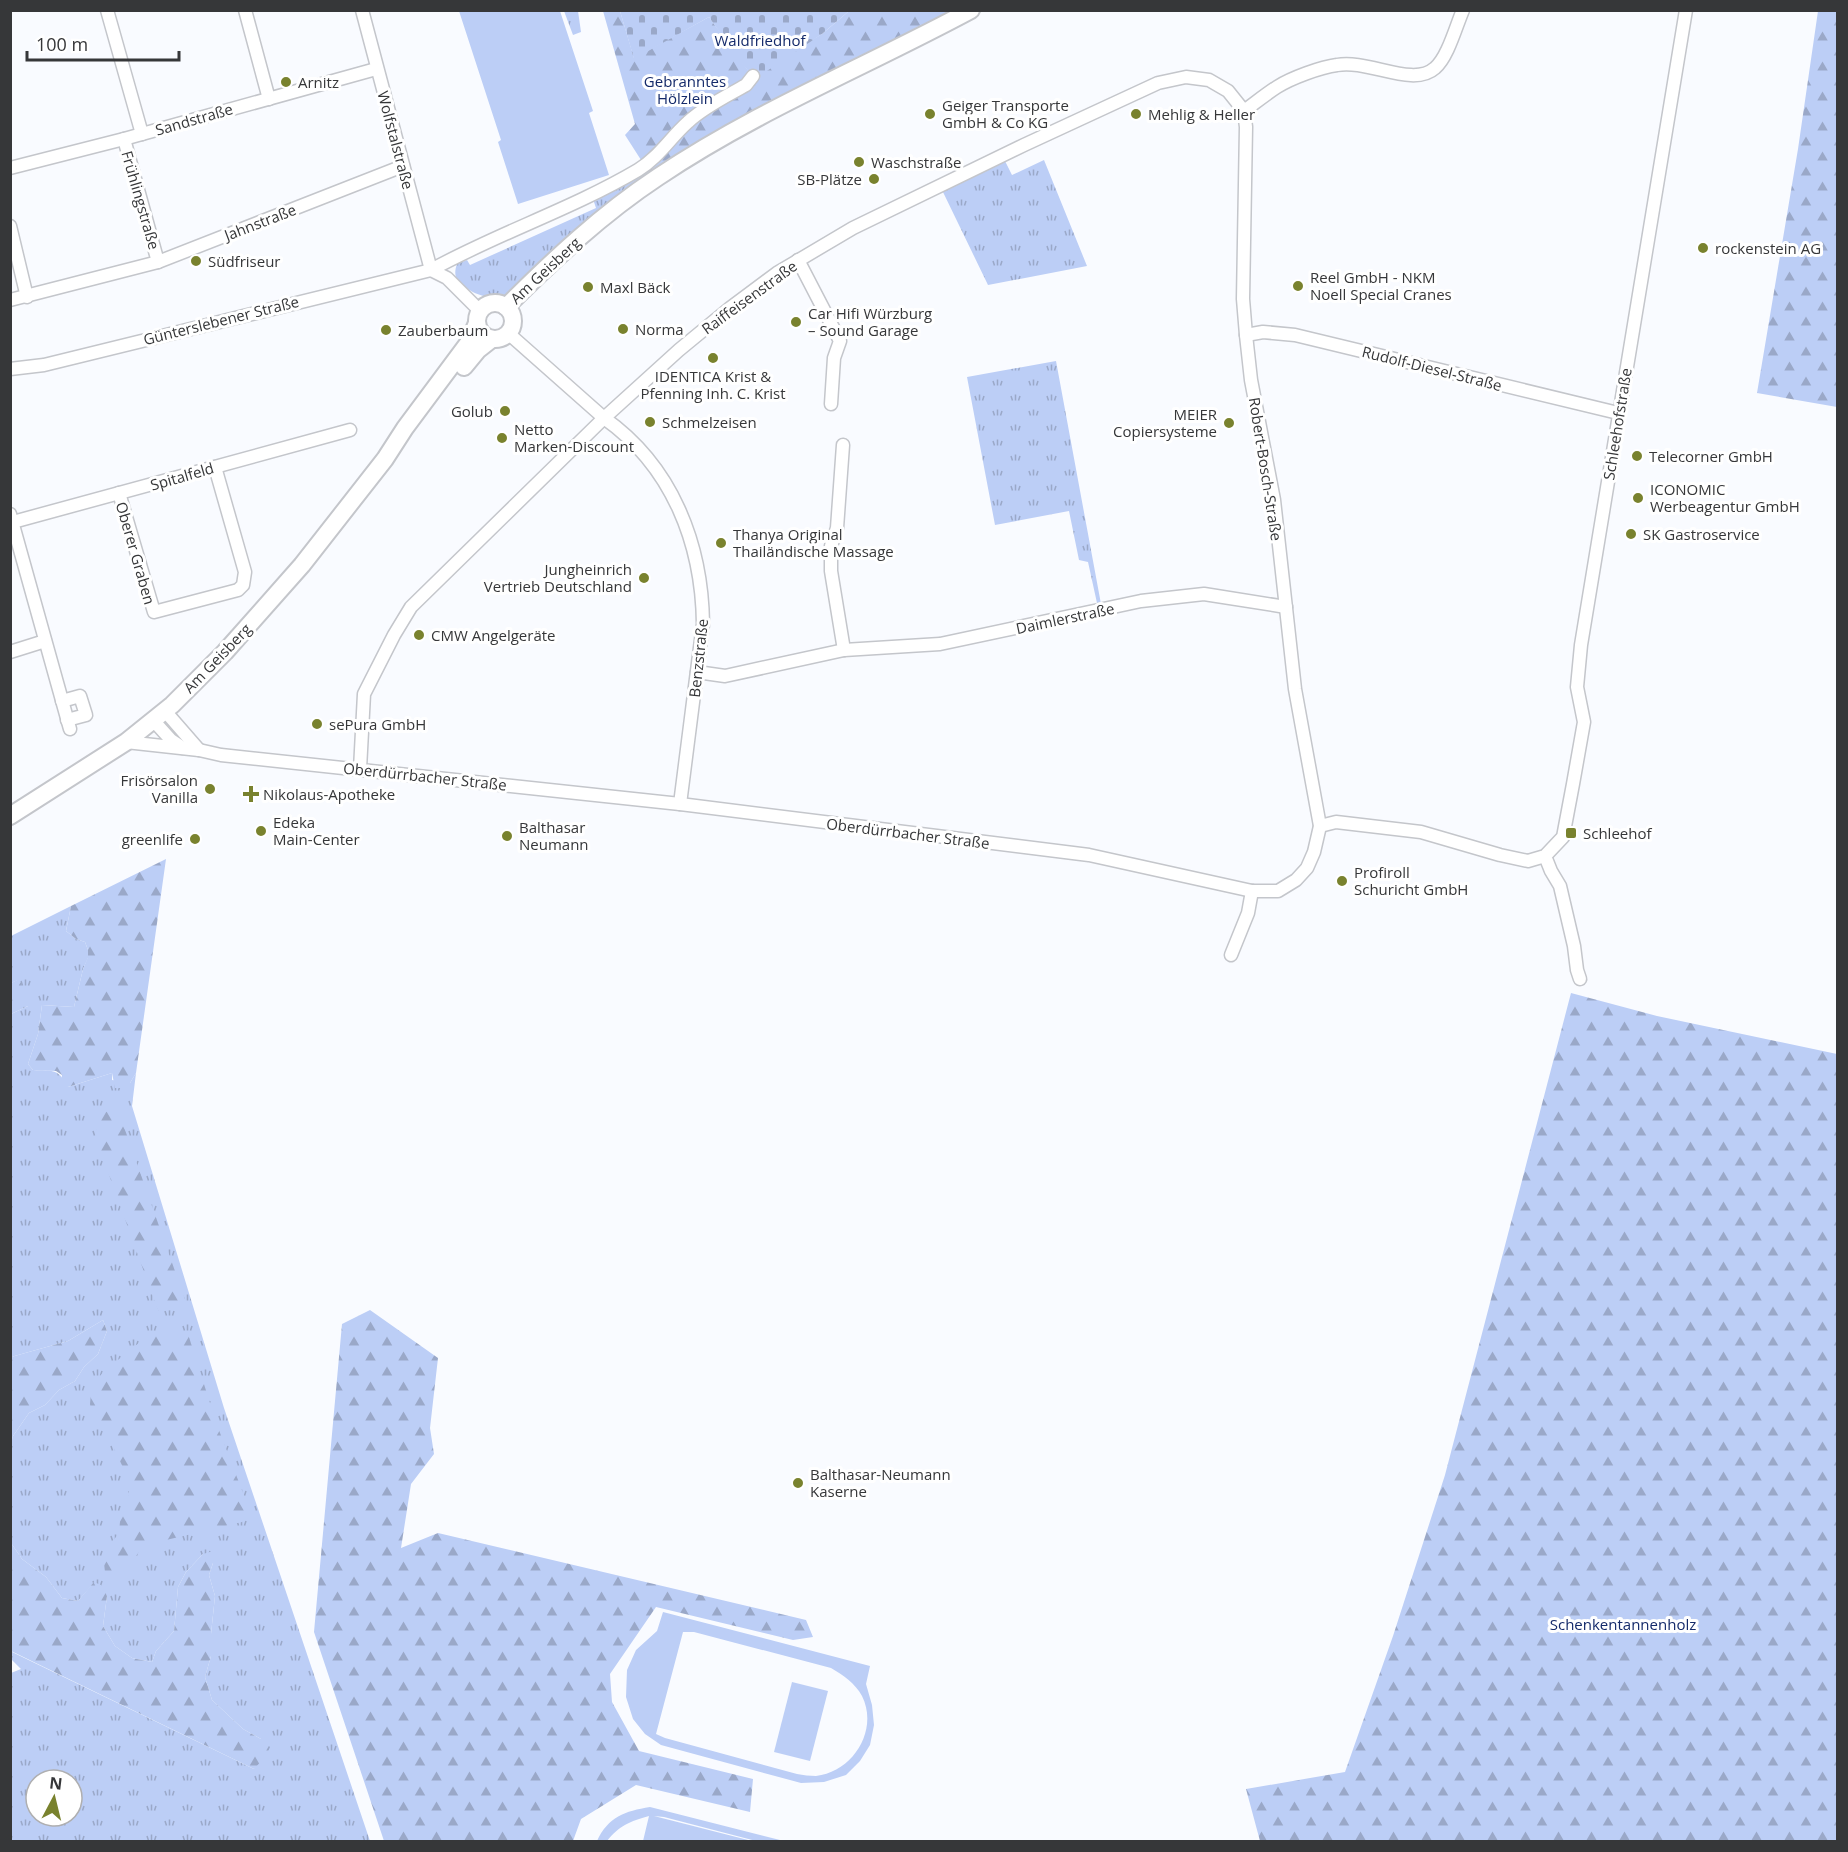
<svg xmlns="http://www.w3.org/2000/svg" width="1848" height="1852" font-family="'Open Sans',sans-serif">
	<style>
		.grass { fill: url(#grass-tufts); fill-rule: evenodd }
		.forest { fill: url(#forest-firs) }
		.cemetery { fill: url(#cemetery-stones) }
		.pitch { fill: #bccef6; fill-rule: evenodd }
		.lines { fill: none; stroke-linecap: round; stroke-linejoin: round }
		.street-casing { stroke: #c4c6cb; stroke-width: 15 }
		.secondary-casing { stroke: #c4c6cb; stroke-width: 20 }
		.street { stroke: #fff; stroke-width: 12 }
		.secondary { stroke: #fff; stroke-width: 16 }
		.poi-dot { fill: #79822e; stroke: #fff; stroke-width: 2 }
		.labels { text-anchor: middle; dominant-baseline: central; stroke-width: 6; stroke-linejoin: round; paint-order: stroke }
		.park-label { font-size: 15px; fill: #142a6a; stroke: #fff }
		.poi-label { font-size: 15px; fill: #363739; stroke: #fff; text-anchor: start }
		.street-label { font-size: 15px; fill: #363739; stroke: #fff }
	</style>
	<defs>
		<pattern id="grass-tufts" width="24" height="20" patternUnits="userSpaceOnUse" patternTransform="scale(1.5)"><rect width="24" height="20" fill="#bccef6"/><path d="M3 7l-1-3M5 7V3M7 7l1-3M15 17l-1-3M17 17v-4M19 17l1-3" fill="none" stroke="#9aa8c8"/></pattern>
		<pattern id="forest-firs" width="22" height="20" patternUnits="userSpaceOnUse" patternTransform="scale(1.5)"><rect width="22" height="20" fill="#bccef6"/><path d="M5 1l3.5 6h-7zM16 11l3.5 6h-7z" fill="#9aa8c8"/></pattern>
		<pattern id="cemetery-stones" width="16" height="16" patternUnits="userSpaceOnUse" patternTransform="scale(1.5)"><rect width="16" height="16" fill="#bccef6"/><path d="M2 7V4a2 2 0 0 1 4 0v3zM10 15v-3a2 2 0 0 1 4 0v3z" fill="#9aa8c8"/></pattern>
	</defs>
	<rect width="100%" height="100%" fill="#f9fbff"/>
	<g class="grass">
		<path d="M564,11H578L581,32L573,35Z"/>
		<path d="M1044,160L1087,266L988,285L942,190L1005,161L1012,175Z"/>
		<path d="M647,169L650,174C607,205 566,237 527,274C521,279 512,294 504,296C490,299 477,296 465,287C456,281 453,275 457,264L467,260L470,265L596,208L593,199L624,186Z"/>
		<path d="M1056,361L1101,604L1097,603L1088,562L1079,560L1069,511L995,525L967,377Z"/>
		<path d="M71,906L66,931L76,939L85,942L88,950V958L83,969L74,1007L42,1005L38,1034L28,1064L33,1070C53,1071 58,1068 68,1087L112,1073V1080L130,1083L136,1073L132,1106L224,1408L370,1841H11V1673L21,1669L11,1659L10,1651L254,1769L261,1739L243,1729L212,1700L205,1677L211,1656V1634L215,1596L209,1575L213,1563L203,1554L186,1572L178,1587L174,1631L156,1651L152,1662L132,1658L115,1646L103,1626L107,1596L94,1583L78,1601L62,1598L46,1577L22,1559L11,1543L10,1446L13,1436L29,1413L45,1405L59,1390L75,1381L84,1367L98,1354L107,1331L103,1320L68,1341L11,1357V1014L28,1006L18,980L11,983V936ZM36,1780H72V1816H36Z"/>
	</g>
	<g class="forest">
		<path d="M603,11H620L634,58L709,17L752,76L822,34L849,11H957L650,174L625,135L635,124Z"/>
		<path d="M1818,11H1837V407L1757,393L1798,149Z"/>
		<path d="M166,859L136,1073L130,1083L124,1088H115L112,1073L68,1087L61,1086L62,1075L56,1071L33,1070L28,1064L38,1034L42,1005L74,1007L83,969L88,957V950L85,942L76,939L66,931L71,906Z"/>
		<path d="M19,979L28,997V1006L11,1014V983Z"/>
		<path d="M1571,993L1657,1016L1837,1054V1841H1260L1246,1789L1345,1772L1393,1636L1445,1475Z"/>
		<path d="M119,1110L123,1114L124,1127L187,1305L177,1310L159,1311L156,1305L95,1136L97,1125L104,1112Z"/>
		<path d="M370,1310L438,1358L430,1428L434,1454L411,1484L401,1548L438,1533L806,1620L813,1637L793,1640L656,1607L610,1674L612,1702L639,1751L753,1779L750,1812L636,1785L581,1819L573,1841H384L314,1632L342,1324Z"/>
		<path d="M103,1320L107,1331L98,1354L84,1367L75,1381L59,1390L45,1405L29,1413L13,1436L11,1446V1357L68,1341Z"/>
		<path d="M165,1331H178L188,1334L217,1425L251,1514L248,1519L242,1522L145,1545L120,1575L110,1576L105,1572L104,1563L109,1546L119,1533L121,1510L129,1494V1480L110,1440L92,1416L90,1404L91,1393L96,1382L103,1372L140,1342Z"/>
		<path d="M11,1543L22,1559L46,1577L62,1598L78,1601L94,1582L101,1585L107,1596L103,1626L115,1646L132,1658L152,1662L156,1651L174,1631L178,1587L186,1572L203,1554L213,1551V1563L209,1575L215,1596L211,1634V1656L205,1677L212,1700L243,1729L261,1739L270,1747L266,1756L254,1769L11,1651Z"/>
	</g>
	<path class="cemetery" d="M620,11H849L822,34L755,79L739,60L709,17L634,59Z"/>
	<g class="pitch">
		<path d="M459,11H560L593,111L589,113L609,175L518,204L498,142L501,140Z"/>
		<path d="M663,1612L870,1666L866,1684L872,1705L874,1725L870,1745L860,1761L846,1775L824,1782L801,1783L661,1745L645,1734L633,1719L626,1697L627,1670L636,1650L657,1631ZM683,1632H694L831,1668C843,1675 855,1683 862,1696C879,1730 853,1772 816,1776C810,1776 803,1775 797,1774L665,1738L656,1734Z"/>
		<path d="M792,1682L828,1691L810,1761L774,1752Z"/>
		<path d="M650,1807L784,1841H786H756L664,1817L654,1816L752,1841H643L649,1816C630,1821 619,1826 607,1841H597C608,1817 625,1811 650,1807Z"/>
	</g>
	<g class="lines">
		<g class="street-casing">
			<g id="street">
				<path d="M107,10L142,134"/>
				<path d="M245,10L269,99"/>
				<path d="M362,10L431,270"/>
				<path d="M1244,111C1255,103 1266,94 1277,87C1291,78 1321,67 1337,65C1368,59 1413,88 1435,68C1448,57 1456,26 1463,10"/>
				<path d="M124,139L158,262"/>
				<path d="M10,168L124,139L376,69"/>
				<path d="M10,226L27,297"/>
				<path d="M798,260L840,341L834,358L831,404"/>
				<path d="M431,270L447,278L480,311"/>
				<path d="M10,300L158,262L403,166"/>
				<path d="M508,333L604,418C672,466 702,543 703,624L680,804"/>
				<path d="M1246,335L1263,332L1295,335L1618,413"/>
				<path d="M10,369L44,365L431,270C498,233 572,209 638,170C659,157 670,138 688,122C704,107 727,96 746,85L753,76"/>
				<path d="M843,445L837,528L831,546V571L844,650"/>
				<path d="M119,493L154,612L238,590L243,585L245,572L215,467"/>
				<path d="M10,514L70,729"/>
				<path d="M13,522L350,430"/>
				<path d="M10,652L45,641"/>
				<path d="M697,672L725,676L844,650L940,644L1141,601L1204,594L1286,607"/>
				<path d="M62,701L80,696L86,715L67,720"/>
				<path d="M165,711L199,750"/>
				<path d="M153,720L171,740L183,748"/>
				<path d="M126,742L199,750L221,755L680,804L1089,855L1252,891H1278L1296,880L1307,868L1314,852L1320,826L1295,689L1274,500L1251,380L1246,335L1243,299L1246,127L1244,111L1228,91L1209,80L1186,77L1158,83L1024,145L853,228L777,273L730,308L679,350L604,418L411,607L394,635L364,694L360,769"/>
				<path d="M1320,826L1336,822L1421,832L1500,855L1528,861L1545,856L1563,837L1573,784L1584,722L1577,687L1581,645L1686,10"/>
				<path d="M1545,856L1551,871L1560,886L1574,946L1577,970L1580,979"/>
				<path d="M1231,955L1248,913L1252,891"/>
			</g>
		</g>
		<g class="secondary-casing">
			<g id="secondary">
				<circle cx="495" cy="321" r="18"/>
				<path d="M506,307C553,260 602,214 658,177C756,111 867,66 971,10"/>
				<path d="M464,367L478,350L492,339"/>
				<path d="M10,816L126,742L172,705L225,652L302,565L385,459L405,428L469,342L477,323"/>
			</g>
		</g>
		<use href="#street" class="street"/>
		<use href="#secondary" class="secondary"/>
	</g>
	<g class="poi-dot">
		<circle cx="286" cy="82" r="6"/>
		<circle cx="930" cy="114" r="6"/>
		<circle cx="1136" cy="114" r="6"/>
		<circle cx="859" cy="162" r="6"/>
		<circle cx="874" cy="179" r="6"/>
		<circle cx="1703" cy="248" r="6"/>
		<circle cx="196" cy="261" r="6"/>
		<circle cx="1298" cy="286" r="6"/>
		<circle cx="588" cy="287" r="6"/>
		<circle cx="796" cy="322" r="6"/>
		<circle cx="623" cy="329" r="6"/>
		<circle cx="386" cy="330" r="6"/>
		<circle cx="713" cy="358" r="6"/>
		<circle cx="505" cy="411" r="6"/>
		<circle cx="650" cy="422" r="6"/>
		<circle cx="1229" cy="423" r="6"/>
		<circle cx="502" cy="438" r="6"/>
		<circle cx="1637" cy="456" r="6"/>
		<circle cx="1638" cy="498" r="6"/>
		<circle cx="1631" cy="534" r="6"/>
		<circle cx="721" cy="543" r="6"/>
		<circle cx="644" cy="578" r="6"/>
		<circle cx="419" cy="635" r="6"/>
		<circle cx="317" cy="724" r="6"/>
		<circle cx="210" cy="789" r="6"/>
		<path d="M248 785h6v6h6v6h-6v6h-6v-6h-6v-6h6z"/>
		<circle cx="261" cy="831" r="6"/>
		<rect x="1565" y="827" width="12" height="12" rx="3"/>
		<circle cx="507" cy="836" r="6"/>
		<circle cx="195" cy="839" r="6"/>
		<circle cx="1342" cy="881" r="6"/>
		<circle cx="798" cy="1483" r="6"/>
	</g>
	<g class="labels">
		<g class="park-label">
			<text x="760" y="40">Waldfriedhof</text>
			<text x="685" y="81">Gebranntes<tspan x="685" dy="17">Hölzlein</tspan></text>
			<text x="1623" y="1624">Schenkentannenholz</text>
		</g>
		<g class="poi-label">
			<text x="298" y="82">Arnitz</text>
			<text x="942" y="105">Geiger Transporte<tspan x="942" dy="17">GmbH &amp; Co KG</tspan></text>
			<text x="1148" y="114">Mehlig &amp; Heller</text>
			<text x="871" y="162">Waschstraße</text>
			<text x="862" y="179" text-anchor="end">SB-Plätze</text>
			<text x="1715" y="248">rockenstein AG</text>
			<text x="208" y="261">Südfriseur</text>
			<text x="1310" y="277">Reel GmbH - NKM<tspan x="1310" dy="17">Noell Special Cranes</tspan></text>
			<text x="600" y="287">Maxl Bäck</text>
			<text x="808" y="313">Car Hifi Würzburg<tspan x="808" dy="17">– Sound Garage</tspan></text>
			<text x="635" y="329">Norma</text>
			<text x="398" y="330">Zauberbaum</text>
			<text x="713" y="376" text-anchor="middle">IDENTICA Krist &amp;<tspan x="713" dy="17">Pfenning Inh. C. Krist</tspan></text>
			<text x="493" y="411" text-anchor="end">Golub</text>
			<text x="1217" y="414" text-anchor="end">MEIER<tspan x="1217" dy="17">Copiersysteme</tspan></text>
			<text x="662" y="422">Schmelzeisen</text>
			<text x="514" y="429">Netto<tspan x="514" dy="17">Marken-Discount</tspan></text>
			<text x="1649" y="456">Telecorner GmbH</text>
			<text x="1650" y="489">ICONOMIC<tspan x="1650" dy="17">Werbeagentur GmbH</tspan></text>
			<text x="733" y="534">Thanya Original<tspan x="733" dy="17">Thailändische Massage</tspan></text>
			<text x="1643" y="534">SK Gastroservice</text>
			<text x="632" y="569" text-anchor="end">Jungheinrich<tspan x="632" dy="17">Vertrieb Deutschland</tspan></text>
			<text x="431" y="635">CMW Angelgeräte</text>
			<text x="329" y="724">sePura GmbH</text>
			<text x="198" y="780" text-anchor="end">Frisörsalon<tspan x="198" dy="17">Vanilla</tspan></text>
			<text x="263" y="794">Nikolaus-Apotheke</text>
			<text x="273" y="822">Edeka<tspan x="273" dy="17">Main-Center</tspan></text>
			<text x="519" y="827">Balthasar<tspan x="519" dy="17">Neumann</tspan></text>
			<text x="1583" y="833">Schleehof</text>
			<text x="183" y="839" text-anchor="end">greenlife</text>
			<text x="1354" y="872">Profiroll<tspan x="1354" dy="17">Schuricht GmbH</tspan></text>
			<text x="810" y="1474">Balthasar-Neumann<tspan x="810" dy="17">Kaserne</tspan></text>
		</g>
		<g class="street-label">
			<text transform="translate(194 119) rotate(-16)">Sandstraße</text>
			<text transform="translate(396 140) rotate(75)">Wolfstalstraße</text>
			<text transform="translate(141 200) rotate(74)">Frühlingstraße</text>
			<text transform="translate(260 222) rotate(-21)">Jahnstraße</text>
			<text transform="translate(545 270) rotate(-43)">Am Geisberg</text>
			<text transform="translate(749 297) rotate(-36)">Raiffeisenstraße</text>
			<text transform="translate(221 320) rotate(-14)">Günterslebener Straße</text>
			<text transform="translate(1432 368) rotate(14)">Rudolf-Diesel-Straße</text>
			<text transform="translate(1617 424) rotate(-81)">Schleehofstraße</text>
			<text transform="translate(1266 469) rotate(81)">Robert-Bosch-Straße</text>
			<text transform="translate(182 476) rotate(-16)">Spitalfeld</text>
			<text transform="translate(136 553) rotate(74)">Oberer Graben</text>
			<text transform="translate(1065 618) rotate(-12)">Daimlerstraße</text>
			<text transform="translate(217 658) rotate(-46)">Am Geisberg</text>
			<text transform="translate(698 658) rotate(-84)">Benzstraße</text>
			<text transform="translate(425 776) rotate(6)">Oberdürrbacher Straße</text>
			<text transform="translate(908 833) rotate(7)">Oberdürrbacher Straße</text>
		</g>
	</g>
	<rect width="1848" height="1852" fill="none" stroke="#363739" stroke-width="24"/>
	<g transform="translate(54 1798) rotate(7)"><circle r="28" fill="#ffffff" stroke="#afafb0" stroke-width="1.5"/>
	<path d="M0-4.5L10 22L0 15L-10 22Z" fill="#79822e"/>
	<text y="-9" font-size="16" font-weight="bold" text-anchor="middle" fill="#363739">N</text>
	</g>
	<path d="M27 51v9h152v-9" fill="none" stroke="#363739" stroke-width="3"/>
	<text x="36" y="51" font-size="18" fill="#363739" stroke="#ffffff" stroke-width="4.5" paint-order="stroke">100 m</text>
</svg>
